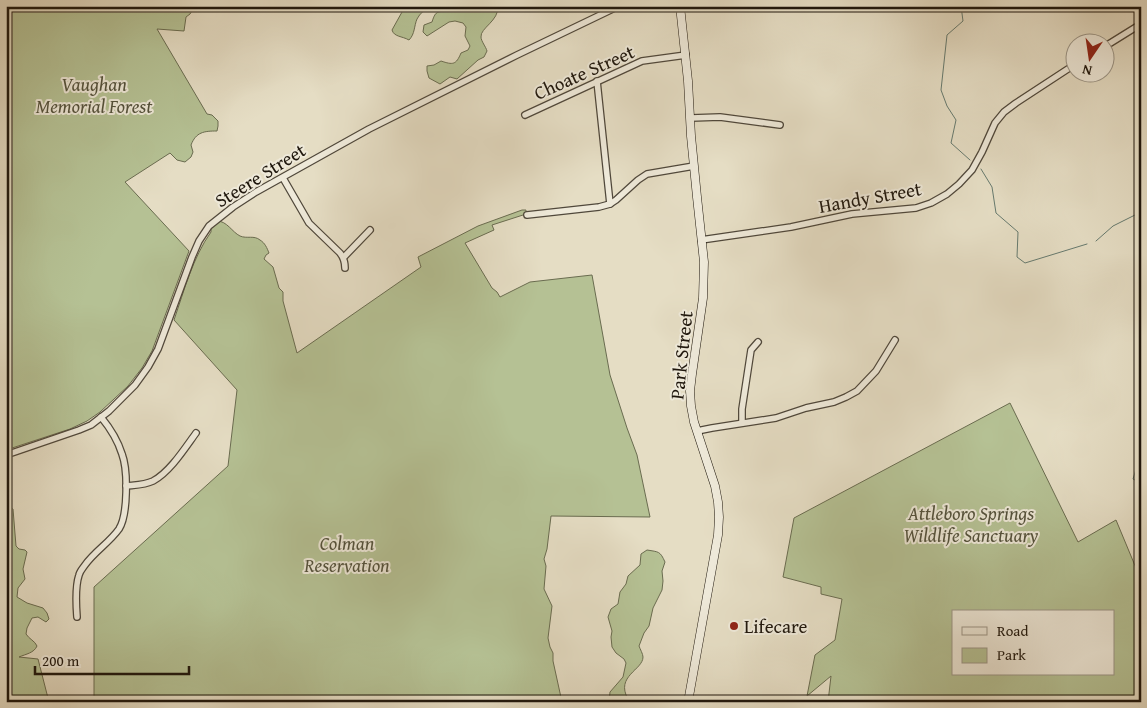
<svg xmlns="http://www.w3.org/2000/svg" width="1147" height="708" font-family="'Gentium Book Plus',serif">
	<style>
		.green { fill: #b5c194; stroke: #6a6c50; fill-rule: evenodd }
		.lines { fill: none; stroke-linecap: round; stroke-linejoin: round }
		.stream { stroke: #667a6f; stroke-width: 1 }
		.minor-casing { stroke: #50483b; stroke-width: 8 }
		.secondary-casing { stroke: #1f170d; stroke-width: 9 }
		.minor { stroke: #eee9d9; stroke-width: 5.5 }
		.secondary { stroke: #eee9d9; stroke-width: 8 }
		.poi-dot { fill: #8f2418; stroke: #eee9d9; stroke-width: 2 }
		.labels { text-anchor: middle; dominant-baseline: central; stroke-width: 4; stroke-linejoin: round; paint-order: stroke }
		.street-label { font-size: 19px; fill: #1f170d; stroke: #eee9d9 }
		.park-label { font-size: 19px; font-style: italic; fill: #54523c; stroke: #eee9d9 }
		.poi-label { font-size: 19px; fill: #1f170d; stroke: #eee9d9; text-anchor: start }
	</style>
	<rect width="100%" height="100%" fill="#e5ddc4"/>
	<filter id="stains"><feTurbulence type="fractalNoise" baseFrequency=".004" numOctaves="4"/><feColorMatrix values="0 0 0 0 .2 0 0 0 0 .09 0 0 0 0 .02 0 0 0 .5 -.17"/></filter>
	<radialGradient id="worn" r=".72"><stop offset=".6" stop-color="#630" stop-opacity="0"/><stop offset="1" stop-color="#630" stop-opacity=".3"/></radialGradient>
	<g class="green">
		<path d="M6,6H195L190,14L186,17L184,31L157,29L207,114L212,115L218,121V126L217,131C204,131 196,132 191,145L193,152L191,157L185,162L177,160L170,153L125,182L189,251L152,351L142,368L128,386L100,412L87,421L70,429L6,450Z"/>
		<path d="M404,6H429C425,10 420,13 417,19C414,26 415,34 409,40C402,36 394,37 392,30L402,12Z"/>
		<path d="M457,6L473,8L477,6H498C499,21 480,28 481,37C481,41 486,47 487,51L484,57L478,60L457,79L450,77L440,84L429,78L427,71V66L434,65L441,61C453,65 456,65 461,53L468,50L470,46L465,36L466,27L463,23L455,21L449,22L427,36L423,32L424,25L432,22C436,9 438,13 449,10C452,9 454,8 457,6Z"/>
		<path d="M522,210H526V215H523L492,225L494,230L465,243L492,288L497,292L500,297L530,282L592,275L610,375L627,428L637,455L650,517L551,516L547,549L544,559L546,566L544,589L552,606L548,638L550,647L553,653V661L562,702H94V587L228,466L237,390L174,320C184,291 193,257 211,232V227L217,221C227,221 232,232 240,236C247,239 254,235 260,240C265,243 267,248 269,253L266,255L264,259L273,267L279,288L283,292V301L297,353L421,267L418,257L478,226Z"/>
		<path d="M1010,403L1078,542L1116,520L1141,580V702H828L831,676L807,696L815,655L835,640L842,599L821,594V587L783,577L794,518ZM953,612H1113V674H953Z"/>
		<path d="M10,508L13,509L16,546L19,549L25,550L27,552L23,569L25,579L18,588L17,597L27,603L43,608L47,613L49,619L46,622L38,617L32,618L27,628L26,634C29,639 35,641 37,646C34,653 26,654 19,657L38,659L49,702H6V511Z"/>
		<path d="M647,550C659,552 660,551 665,562L662,571L663,581L662,590L653,608L649,626L644,633L639,646C640,649 643,654 643,657C643,670 615,676 628,699L627,702H609L610,692L623,677L626,663L624,659L616,653L612,647L611,637L612,631L608,617L611,609L618,604L620,592L626,584L628,576L640,565L641,554Z"/>
	</g>
	<g class="lines">
		<g class="stream">
			<path d="M961,6L963,21L947,35L941,90L947,106L956,120L951,143L970,160"/>
			<path d="M981,169L992,187L996,213L1018,232L1017,257L1025,263L1087,244"/>
			<path d="M1096,241L1113,226L1141,212"/>
			<path d="M1141,453L1133,479L1141,483"/>
		</g>
		<g class="minor-casing">
			<g id="minor">
				<path d="M1104,47L1141,24"/>
				<path d="M597,81L610,204"/>
				<path d="M525,115L642,61L686,55"/>
				<path d="M691,118L720,117L780,125"/>
				<path d="M283,178L309,223L340,253C344,258 345,262 345,268"/>
				<path d="M527,215L599,207L610,204L616,200L638,180L647,174L694,166"/>
				<path d="M701,240L791,227L852,214L916,208L931,203L947,194L959,184L972,170L982,152L995,123L1004,112L1016,103L1074,65"/>
				<path d="M344,257L370,230"/>
				<path d="M742,423V409L751,350L758,342"/>
				<path d="M697,431L712,428L776,418L806,408L834,402L846,397L857,391L876,371L895,340"/>
				<path d="M6,455L79,430L91,425L109,411L135,385L148,367L158,349L192,257L199,241L209,226L233,207L256,192L369,129L517,55L619,6"/>
				<path d="M126,486C135,485 145,485 153,481C170,472 185,448 196,433"/>
				<path d="M77,617C76,604 75,587 79,575C80,571 83,568 85,565C95,551 109,543 119,529C128,515 128,470 122,454C118,441 110,428 101,417"/>
			</g>
		</g>
		<g class="secondary-casing">
			<path id="secondary" d="M680,6L688,81L691,136L697,197L704,262L703,298L692,374L690,391L691,406L694,422L715,486L718,502L719,517L718,535L688,702"/>
		</g>
		<use href="#minor" class="minor"/>
		<use href="#secondary" class="secondary"/>
	</g>
	<circle class="poi-dot" cx="734" cy="626" r="5"/>
	<g class="labels">
		<g class="street-label">
			<text transform="translate(584 72) rotate(-24)">Choate Street</text>
			<text transform="translate(260 175) rotate(-32)">Steere Street</text>
			<text transform="translate(870 197) rotate(-10)">Handy Street</text>
			<text transform="translate(681 355) rotate(-84)">Park Street</text>
		</g>
		<g class="park-label">
			<text x="94" y="84">Vaughan<tspan x="94" dy="22">Memorial Forest</tspan></text>
			<text x="971" y="513">Attleboro Springs<tspan x="971" dy="22">Wildlife Sanctuary</tspan></text>
			<text x="347" y="543">Colman<tspan x="347" dy="22">Reservation</tspan></text>
		</g>
		<g class="poi-label">
			<text x="744" y="626">Lifecare</text>
		</g>
	</g>
	<rect width="1147" height="708" fill="none" stroke="#e5ddc4" stroke-width="25"/>
	<rect x="8" y="8" width="1132" height="693" fill="none" stroke="#1f170d" stroke-width="2.5"/>
	<rect x="12" y="12" width="1122" height="683" fill="none" stroke="#1f170d"/>
	<rect x="952" y="610" width="162" height="65" fill="#eee9d9" stroke="#9b9587"/>
	<rect x="962" y="627" width="25" height="8" fill="#eee9d9" stroke="#9b9587"/>
	<text x="997" y="636" font-size="15" fill="#1f170d">Road</text>
	<rect x="962" y="648" width="25" height="15" fill="#b5c194" stroke="#9b9587"/>
	<text x="997" y="660" font-size="15" fill="#1f170d">Park</text>
	<g transform="translate(1090 58) rotate(193)"><circle r="24" fill="#eee9d9" stroke="#9b9587"/>
	<path d="M0-4L9 19L0 12L-9 19Z" fill="#8f2418"/>
	<text y="-8" font-size="14" font-weight="bold" text-anchor="middle" fill="#1f170d">N</text>
	</g>
	<path d="M35 666v8h154v-8" fill="none" stroke="#1f170d" stroke-width="2.5"/>
	<text x="42" y="666" font-size="15" fill="#1f170d" stroke="#eee9d9" stroke-width="4" paint-order="stroke">200 m</text>
	<rect width="100%" height="100%" filter="url(#stains)"/>
	<rect width="100%" height="100%" fill="url(#worn)"/>
</svg>
